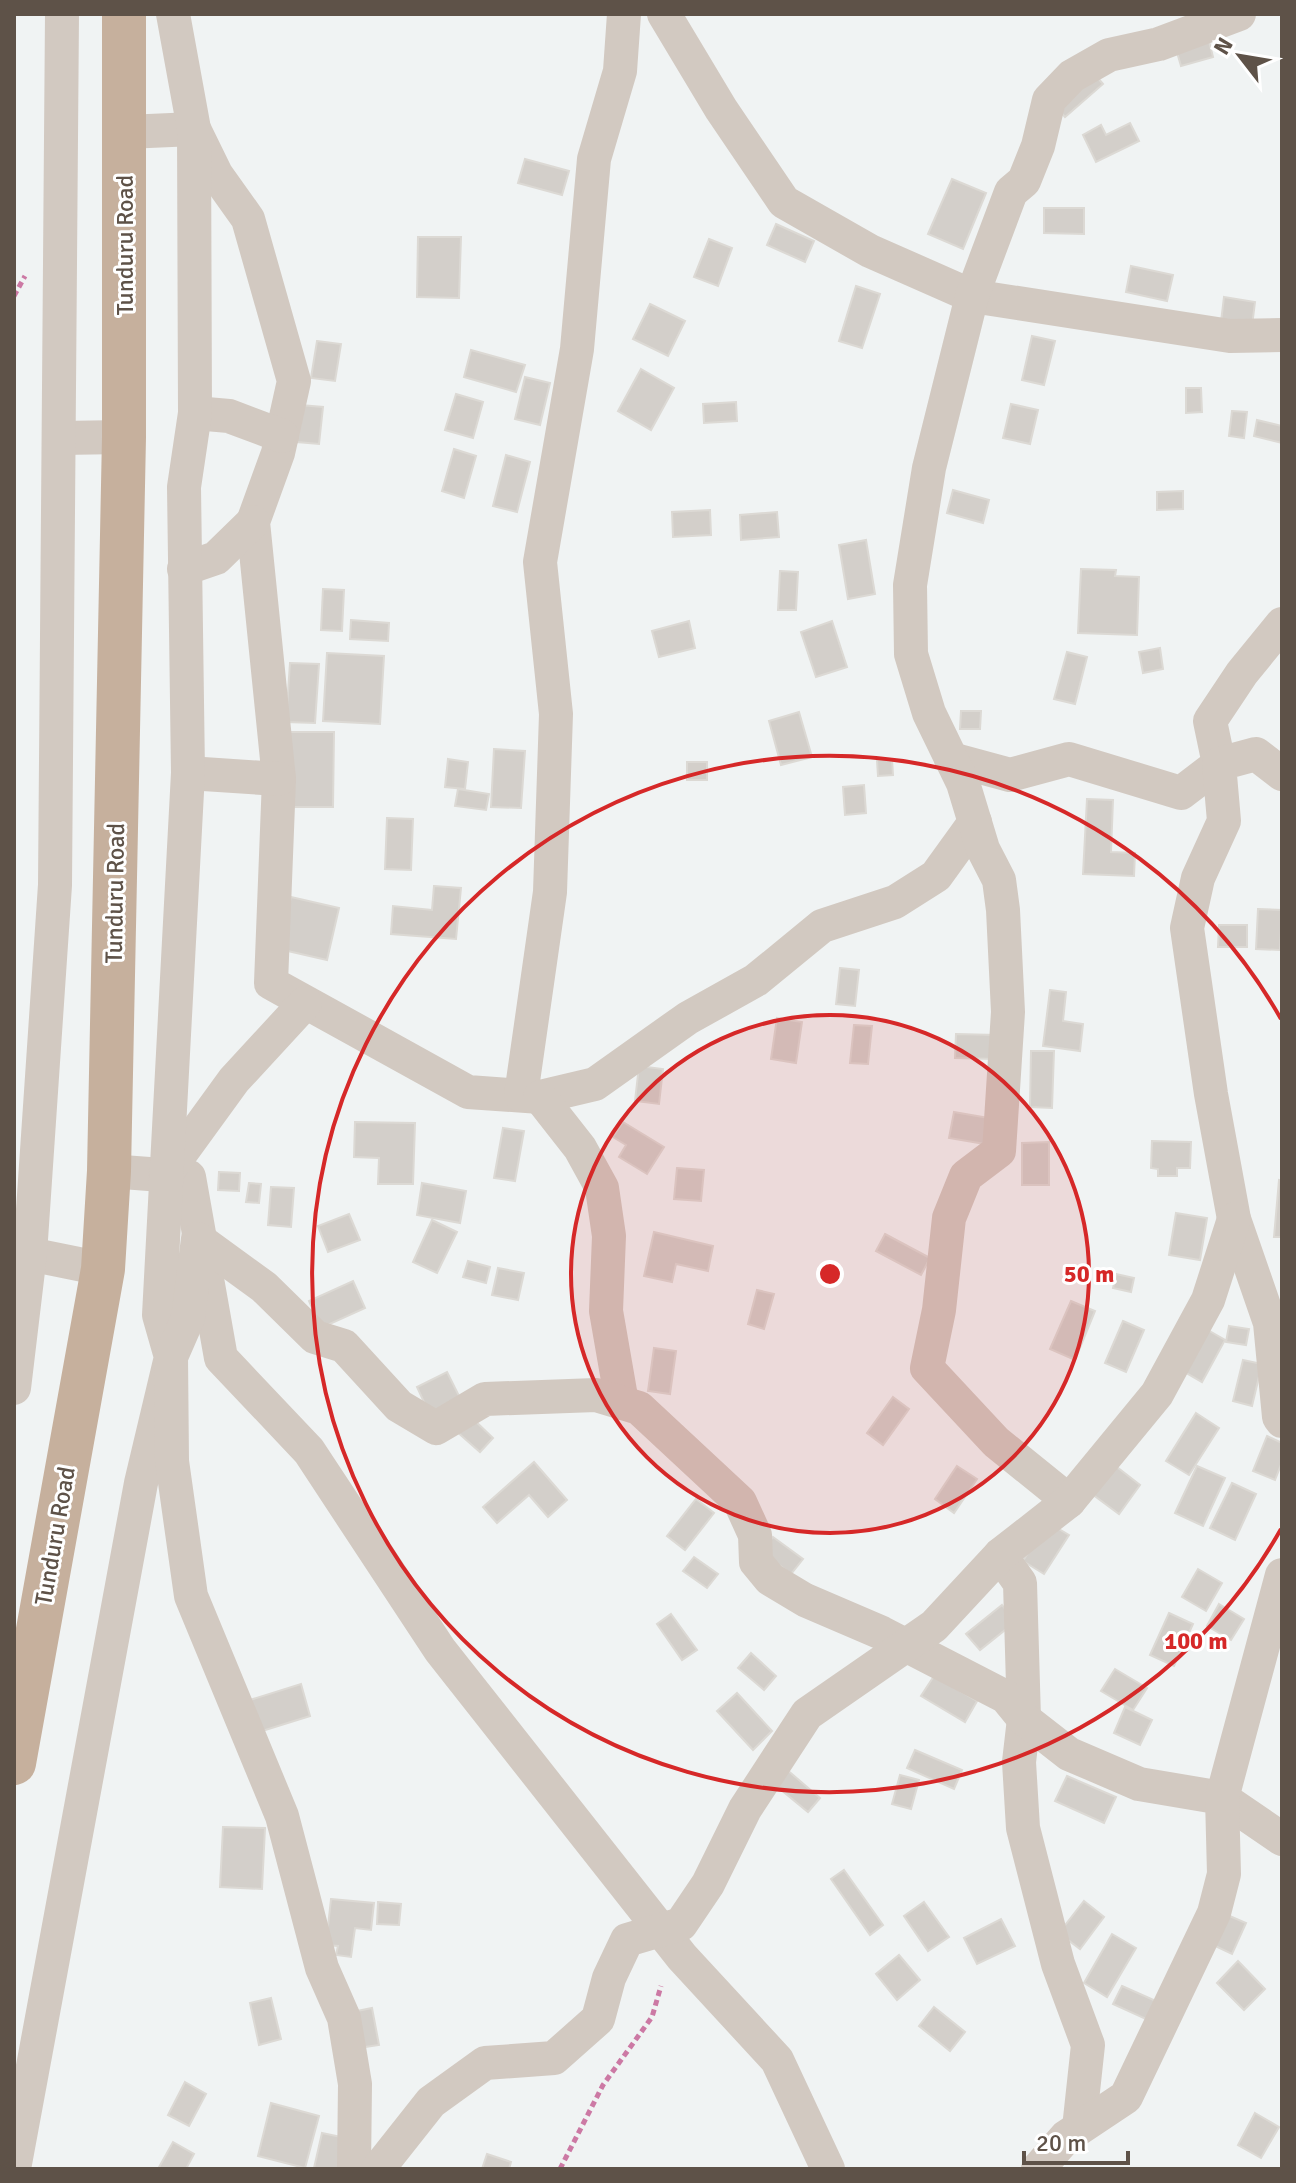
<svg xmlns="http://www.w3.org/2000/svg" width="1296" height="2183" font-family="Signika,sans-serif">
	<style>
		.building { fill: #d3cfca; stroke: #dcd9d4; stroke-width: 2 }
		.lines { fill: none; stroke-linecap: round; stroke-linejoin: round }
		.path { stroke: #cc79a4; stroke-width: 5; stroke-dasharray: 6 4; stroke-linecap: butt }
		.minor { stroke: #d2c9c1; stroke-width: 34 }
		.trunk { stroke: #c6b09d; stroke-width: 44 }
		.ring { fill: none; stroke: #d62828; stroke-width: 4 }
		.labels { text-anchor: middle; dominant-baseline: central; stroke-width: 6; stroke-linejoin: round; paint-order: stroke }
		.street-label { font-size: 24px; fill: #5e5248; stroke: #fff }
		.centre { fill: #d62828; stroke: #fff; stroke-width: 4 }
		.ring-label { font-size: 24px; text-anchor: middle; font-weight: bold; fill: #d62828; stroke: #fff; stroke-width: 6; stroke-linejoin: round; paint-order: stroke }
	</style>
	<rect width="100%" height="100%" fill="#f0f3f3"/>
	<g class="building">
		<path d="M1207,33L1213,57L1181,66L1174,42Z"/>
		<path d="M1091,70L1103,84L1065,117L1053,103Z"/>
		<path d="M1130,123L1139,141L1096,162L1083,135L1101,125L1106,135Z"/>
		<path d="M525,159L569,171L562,195L518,183Z"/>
		<path d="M952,179L986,193L963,249L928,234Z"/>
		<path d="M1044,208H1084V234L1044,233Z"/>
		<path d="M776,224L814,241L805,262L767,245Z"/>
		<path d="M418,237H461L459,298L417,297Z"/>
		<path d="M709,239L732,248L718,286L694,277Z"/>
		<path d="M1131,266L1173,275L1167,301L1126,292Z"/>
		<path d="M856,286L880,294L862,348L839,341Z"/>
		<path d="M1224,297L1255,302L1252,326L1221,322Z"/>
		<path d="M650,304L685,321L668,356L633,339Z"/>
		<path d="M1032,336L1055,341L1044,385L1022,380Z"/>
		<path d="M317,341L341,344L335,381L311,378Z"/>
		<path d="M471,350L525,365L516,392L464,377Z"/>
		<path d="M641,369L674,388L651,430L618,411Z"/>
		<path d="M525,377L550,383L540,425L515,419Z"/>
		<path d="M1186,388H1201L1202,412L1186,413Z"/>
		<path d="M456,394L483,402L473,438L445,430Z"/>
		<path d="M736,402L737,421L704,423L703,404Z"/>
		<path d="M1011,404L1038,410L1030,444L1003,438Z"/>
		<path d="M300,405L323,407L319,444L297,442Z"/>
		<path d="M1232,411L1247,412L1244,438L1229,436Z"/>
		<path d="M1257,420L1282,426V443L1254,436Z"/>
		<path d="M454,449L476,456L464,498L442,491Z"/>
		<path d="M506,455L530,462L517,512L493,506Z"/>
		<path d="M953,490L989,500L983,523L947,513Z"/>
		<path d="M1183,491V509L1157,510V492Z"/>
		<path d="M710,510L711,535L673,537L672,512Z"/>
		<path d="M777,512L779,537L741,540L740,515Z"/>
		<path d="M866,540L875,594L848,599L839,545Z"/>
		<path d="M1081,569L1116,570L1115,576L1139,577L1137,635L1078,633Z"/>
		<path d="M780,571L798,572L796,610H778Z"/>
		<path d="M323,589L344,590L342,631L321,630Z"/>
		<path d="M351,620L389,623L388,641L350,639Z"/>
		<path d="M689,621L695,648L659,657L652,631Z"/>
		<path d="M832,621L847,667L816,677L801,632Z"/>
		<path d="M1160,648L1163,669L1143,673L1139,652Z"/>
		<path d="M1067,652L1087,657L1075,704L1054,699Z"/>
		<path d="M327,653L384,656L380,724L323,721Z"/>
		<path d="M290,663L319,664L315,723L286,722Z"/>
		<path d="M961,711H981L980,729H960Z"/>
		<path d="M799,712L812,757L781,765L769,721Z"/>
		<path d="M286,732H334L333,807H286Z"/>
		<path d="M494,749L525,751L521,808L491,807Z"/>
		<path d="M448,759L468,762L465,789L445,787Z"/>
		<path d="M892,759L893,775L878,776L877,760Z"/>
		<rect x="687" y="762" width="20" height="18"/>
		<path d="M864,785L866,813L845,815L843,787Z"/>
		<path d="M458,789L489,794L486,810L455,806Z"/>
		<path d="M1087,799L1113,800L1111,852L1135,853L1134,876L1083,874Z"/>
		<path d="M387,818L413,819L411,870L385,869Z"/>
		<path d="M434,886L461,888L456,939L391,934L393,906L432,910Z"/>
		<path d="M291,897L339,908L327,960L279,949Z"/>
		<path d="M1258,909L1282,910L1280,950L1256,949Z"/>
		<path d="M1219,925H1247V947H1218Z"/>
		<path d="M840,968L859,970L855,1006L836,1004Z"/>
		<path d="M1050,990L1066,992L1063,1021L1083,1024L1080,1051L1043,1046Z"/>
		<path d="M777,1018L802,1022L796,1063L771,1059Z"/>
		<path d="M854,1025L872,1026L868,1064L850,1063Z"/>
		<path d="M956,1034L996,1035L995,1059L955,1058Z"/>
		<path d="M1031,1051H1054L1052,1108L1030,1107Z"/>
		<path d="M639,1066L663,1069L659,1104L635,1101Z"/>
		<path d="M954,1112L989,1118L985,1144L949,1138Z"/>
		<path d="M355,1122L415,1123L413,1184H378L379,1158L354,1157Z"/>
		<path d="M623,1122L664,1147L647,1174L619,1157L626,1145L613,1137Z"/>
		<path d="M503,1128L524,1131L515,1181L494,1178Z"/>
		<path d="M1152,1141L1191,1142L1190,1168H1177V1176H1158V1169L1151,1168Z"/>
		<path d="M1049,1142V1185H1022V1143Z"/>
		<path d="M677,1168L704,1170L701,1201L674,1199Z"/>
		<path d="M219,1172L240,1173L239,1191L218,1190Z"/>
		<path d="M1279,1180L1282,1181V1237H1274Z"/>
		<path d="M249,1183L261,1184L259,1203L246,1202Z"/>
		<path d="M422,1183L466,1191L460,1223L417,1215Z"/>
		<path d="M271,1187L294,1188L291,1227L268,1225Z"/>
		<path d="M1176,1213L1207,1218L1200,1260L1169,1255Z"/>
		<path d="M349,1214L360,1240L328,1252L318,1226Z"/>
		<path d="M432,1220L457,1232L437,1273L413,1262Z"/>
		<path d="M654,1232L713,1246L708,1271L676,1264L672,1282L644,1276Z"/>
		<path d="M885,1234L930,1258L921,1275L876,1251Z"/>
		<path d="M468,1261L490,1267L486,1283L463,1277Z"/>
		<path d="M498,1268L524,1273L518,1300L492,1295Z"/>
		<path d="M1116,1274L1134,1278L1131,1292L1113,1288Z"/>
		<path d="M353,1281L365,1308L321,1328L309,1301Z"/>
		<path d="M757,1290L774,1294L764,1329L748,1324Z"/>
		<path d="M1071,1301L1095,1311L1075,1360L1050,1349Z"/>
		<path d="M1123,1321L1144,1330L1126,1372L1105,1363Z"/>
		<path d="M1229,1326L1249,1329L1246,1345L1226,1342Z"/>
		<path d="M1206,1329L1225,1340L1202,1382L1183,1371Z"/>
		<path d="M654,1348L676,1351L670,1394L648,1391Z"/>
		<path d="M1243,1360L1262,1364L1252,1406L1233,1401Z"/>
		<path d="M447,1372L460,1398L429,1413L417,1387Z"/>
		<path d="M893,1397L909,1409L883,1445L867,1433Z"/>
		<path d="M1196,1413L1219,1428L1189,1475L1166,1461Z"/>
		<path d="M470,1416L493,1438L480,1452L456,1431Z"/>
		<path d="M1267,1436L1282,1443V1462L1275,1480L1253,1471Z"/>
		<path d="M534,1462L567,1500L548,1517L529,1495L497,1523L483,1507Z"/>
		<path d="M1113,1464L1140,1485L1119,1514L1092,1494Z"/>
		<path d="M957,1466L977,1479L954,1513L935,1499Z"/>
		<path d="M1197,1466L1225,1478L1203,1526L1175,1513Z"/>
		<path d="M1232,1483L1256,1494L1235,1540L1210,1528Z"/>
		<path d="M696,1499L714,1513L685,1550L667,1536Z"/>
		<path d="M1047,1522L1069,1535L1044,1574L1023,1561Z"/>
		<path d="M773,1537L803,1559L791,1574L762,1552Z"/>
		<path d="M694,1557L718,1574L707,1588L683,1571Z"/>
		<path d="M1198,1569L1222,1583L1206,1611L1182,1597Z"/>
		<path d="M1219,1604L1244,1619L1231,1640L1207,1626Z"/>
		<path d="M1002,1605L1015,1622L980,1650L966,1634Z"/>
		<path d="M1169,1613L1193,1624L1174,1666L1150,1655Z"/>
		<path d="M671,1614L697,1650L682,1660L657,1624Z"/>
		<path d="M751,1653L776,1676L764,1690L738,1668Z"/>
		<path d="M1115,1669L1147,1688L1133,1710L1101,1691Z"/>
		<path d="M934,1676L977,1701L965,1722L921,1696Z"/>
		<path d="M301,1684L310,1716L259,1732L250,1700Z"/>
		<path d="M737,1693L772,1731L753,1750L717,1711Z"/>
		<path d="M1125,1707L1152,1720L1140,1745L1114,1733Z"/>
		<path d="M915,1750L962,1770L954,1789L907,1768Z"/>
		<path d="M786,1769L820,1798L808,1812L774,1784Z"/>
		<path d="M900,1775L919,1780L911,1809L892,1804Z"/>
		<path d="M1067,1776L1116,1797L1104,1823L1055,1801Z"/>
		<path d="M223,1827L265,1828L262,1889L220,1887Z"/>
		<path d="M844,1870L883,1925L870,1935L831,1879Z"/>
		<path d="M331,1899L374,1903L371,1930L355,1928L351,1957L336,1955L338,1946L326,1945Z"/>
		<path d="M1084,1901L1104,1917L1080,1949L1059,1933Z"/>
		<path d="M378,1902L401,1904L399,1925L377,1924Z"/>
		<path d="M924,1902L949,1937L928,1951L904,1916Z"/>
		<path d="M1225,1914L1246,1923L1232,1954L1211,1944Z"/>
		<path d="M1001,1919L1015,1946L977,1964L964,1938Z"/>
		<path d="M1112,1934L1136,1948L1107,1997L1084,1983Z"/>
		<path d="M899,1955L920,1980L897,2000L876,1974Z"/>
		<path d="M1238,1961L1265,1989L1244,2010L1217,1983Z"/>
		<path d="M1122,1986L1156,2001L1148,2020L1113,2004Z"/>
		<path d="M271,1998L281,2039L259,2045L250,2003Z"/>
		<path d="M934,2007L965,2032L950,2051L919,2026Z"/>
		<path d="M372,2008L379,2045L358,2048L352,2012Z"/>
		<path d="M185,2082L206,2094L189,2126L168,2115Z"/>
		<path d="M271,2103L319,2116L305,2168L258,2156Z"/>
		<path d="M1255,2113L1279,2127L1261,2158L1238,2145Z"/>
		<path d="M322,2133L346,2138L339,2169L314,2168Z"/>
		<path d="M173,2142L194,2154L186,2169H158Z"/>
		<path d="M487,2154L511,2162L509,2169H482Z"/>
	</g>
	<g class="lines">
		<g class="path">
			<path d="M14,296L25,276"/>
			<path d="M560,2169L603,2085L652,2017L661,1986"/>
		</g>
		<g class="minor">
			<path d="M664,14L721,109L784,202L870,251L972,296L1230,336L1282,335"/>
			<path d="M126,132L194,129L216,174L248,219L294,381L278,453L253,522L279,779L271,983L468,1092L540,1097L595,1084L688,1018L756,980L822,926L895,902L936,876L975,822"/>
			<path d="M195,413L229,416L282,436"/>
			<path d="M60,438L124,437"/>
			<path d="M184,569L216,558L253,522"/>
			<path d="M951,759L1010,775L1069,759L1181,793L1219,764L1210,721L1242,673L1282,624"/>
			<path d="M188,773L279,779"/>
			<path d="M1282,774L1256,754L1219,764L1224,821L1198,878L1187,928L1211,1094L1234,1219L1270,1323L1279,1417L1282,1421"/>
			<path d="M521,1095L550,892L556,714L540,562L577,349L594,159L620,71L624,14"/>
			<path d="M540,1097L580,1148L602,1188L609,1236L606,1311L622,1403"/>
			<path d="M109,1171L189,1177L221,1358L309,1451L440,1650L682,1957L777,2060L828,2169"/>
			<path d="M165,1175L234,1080L305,1003"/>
			<path d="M14,1251L103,1269"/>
			<path d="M14,1388L30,1254L55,885L62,14"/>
			<path d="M1069,1501L996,1442L927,1368L939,1310L949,1218L966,1176L999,1151L1008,1012L1003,910L999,880L983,849L963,783L929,713L911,654L910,585L929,468L972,296L1011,192L1024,181L1038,146L1049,100L1072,76L1109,55L1159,44L1239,14"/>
			<path d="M1000,1555L1020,1583L1024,1719L1019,1762L1023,1828L1058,1964L1088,2045L1079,2128"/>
			<path d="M14,2169L141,1483L171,1357L159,1315L188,773L184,487L195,413L194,129L173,14"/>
			<path d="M354,2169L355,2084L344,2018L322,1968L282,1816L191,1596L172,1461L171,1357L188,1318L198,1239L264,1287L315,1337L344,1346L399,1406L436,1428L485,1399L596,1395L639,1408L740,1502L755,1535L756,1562L770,1579L805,1600L882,1633L1006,1697L1024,1719L1069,1754L1139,1784L1222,1798L1282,1839"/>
			<path d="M378,2169L431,2102L485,2063L554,2058L598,2019L609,1978L627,1940L681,1924L708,1884L745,1809L807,1714L934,1626L1000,1555L1069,1501L1157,1394L1208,1300L1234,1219"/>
			<path d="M1038,2169L1066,2137L1126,2097L1214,1913L1224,1874L1222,1798L1282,1575"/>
		</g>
		<path class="trunk" d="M14,1763L103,1269L109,1171L124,437V14"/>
	</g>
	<circle cx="830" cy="1274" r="259" fill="#d62828" fill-opacity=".12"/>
	<g class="ring">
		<circle cx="830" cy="1274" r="259"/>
		<path d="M1281 1529A518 518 0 1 1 1281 1019"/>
	</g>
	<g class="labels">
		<g class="street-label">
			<text transform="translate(125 245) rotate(-90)">Tunduru Road</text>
			<text transform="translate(115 893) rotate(-89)">Tunduru Road</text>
			<text transform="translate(55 1536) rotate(-80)">Tunduru Road</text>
		</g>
	</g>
	<circle cx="830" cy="1274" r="12" class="centre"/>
	<g class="ring-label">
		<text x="1089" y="1282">50 m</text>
		<text x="1196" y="1649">100 m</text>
	</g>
	<rect width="1296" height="2183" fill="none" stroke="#5e5248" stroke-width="32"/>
	<g transform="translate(1240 56) rotate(301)" stroke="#ffffff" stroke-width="6" paint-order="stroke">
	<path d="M0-6L14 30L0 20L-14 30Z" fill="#5e5248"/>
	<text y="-12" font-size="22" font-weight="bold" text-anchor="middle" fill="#5e5248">N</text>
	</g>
	<path d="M1024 2151v12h104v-12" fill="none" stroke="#5e5248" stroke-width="4"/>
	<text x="1036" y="2151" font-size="24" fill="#5e5248" stroke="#ffffff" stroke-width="6" paint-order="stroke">20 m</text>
</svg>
